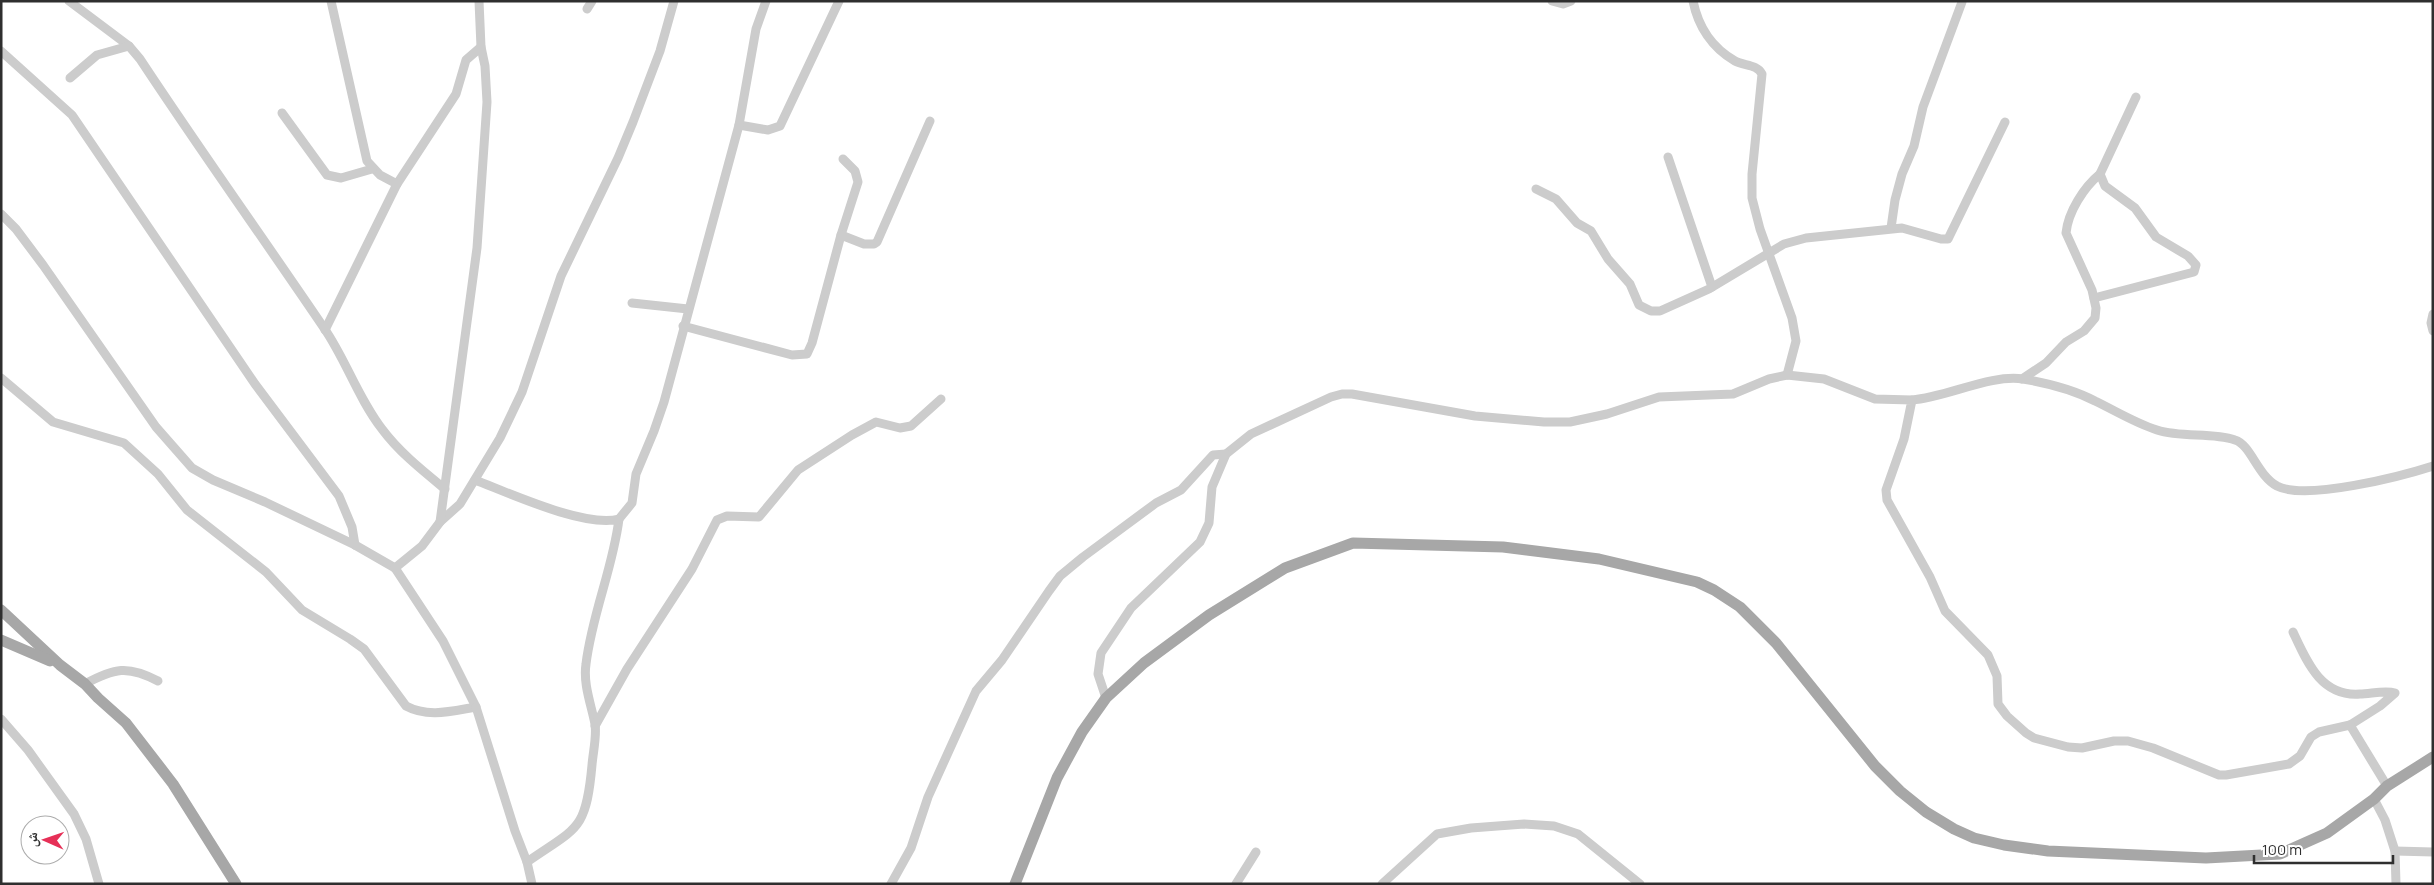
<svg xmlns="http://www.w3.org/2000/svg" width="2434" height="885" font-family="Manrope,'Noto Naskh Arabic',sans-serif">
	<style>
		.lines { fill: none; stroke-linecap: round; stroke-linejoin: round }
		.minor { stroke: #ccc; stroke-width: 9 }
		.major { stroke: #a7a7a7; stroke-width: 11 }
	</style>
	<rect width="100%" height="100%" fill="#fff"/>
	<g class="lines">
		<g class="minor">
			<path d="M69,1L129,46L140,59C200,150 263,238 324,328C346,360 358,398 382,429C399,452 423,471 445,489"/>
			<path d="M331,1L367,161L380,175L397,184L456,94L466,60L481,47"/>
			<path d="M1552,1L1563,4L1571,1"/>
			<path d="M1693,1C1698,26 1712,48 1735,61C1744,66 1757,64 1762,74L1752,174V198L1760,229L1792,318L1796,341L1787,375"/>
			<path d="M587,9L592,1"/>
			<path d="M1,51L72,115L255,384L339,496L352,527L355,545"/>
			<path d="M70,78L97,55L129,46"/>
			<path d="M282,113L327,175L341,178L372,169"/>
			<path d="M739,125L768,130L780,126L839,1"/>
			<path d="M1668,157L1712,287"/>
			<path d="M1536,189L1556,199L1577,223L1591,231L1608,259L1630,284L1639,305L1651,311H1660L1709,289L1784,244L1806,238L1902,228L1941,239H1948L2005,122"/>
			<path d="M1,214L16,229L43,265L156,427L192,468L213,480L265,502L355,545L395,568"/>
			<path d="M1891,228L1895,200L1902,174L1914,146L1923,107L1962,2"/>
			<path d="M841,235L858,182L855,171L843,159"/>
			<path d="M2094,298L2194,272L2196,265L2188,256L2156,237L2135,208L2105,186L2100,174"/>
			<path d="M632,303L688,309"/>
			<path d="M2433,314L2431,323L2433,331"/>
			<path d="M683,326L792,355L807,354L812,343L841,235L864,244H874L877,242L930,121"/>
			<path d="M325,330L397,184"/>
			<path d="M1,378L53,422L124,443L158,474L187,510L266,572L302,610L350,639L364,649L406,706C428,718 452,711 476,707L443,641L395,568L422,546L440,522L460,504L500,438L522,392L561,276L618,158L633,122L660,51L674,1"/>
			<path d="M2022,379L2046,363L2066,342L2084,331L2095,318L2096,308L2092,290L2066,233C2068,212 2084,187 2100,174L2136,97"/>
			<path d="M1912,400C1947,397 1991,374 2023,379C2047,383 2074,390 2095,401C2116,411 2135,423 2157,430C2182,438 2212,432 2235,440C2251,445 2257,475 2277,486C2306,501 2402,476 2433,466"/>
			<path d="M475,480C509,493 585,528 619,519C613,568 592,614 586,664C583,684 591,704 595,724C597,736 593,752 592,765C586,832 577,827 527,862L515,831L476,707"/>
			<path d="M619,519L632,503L636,474L654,431L664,402L739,125L756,29L766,1"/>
			<path d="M440,522L477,248L487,102L485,66L481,47L479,1"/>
			<path d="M2293,632C2307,662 2321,697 2360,694C2370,694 2385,690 2395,693L2380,706L2350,725L2387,786"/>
			<path d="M85,684C114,668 128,665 158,681"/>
			<path d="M1106,698L1098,674L1101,653L1131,608L1200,542L1209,523L1212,487L1226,454L1251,434L1331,397L1342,394H1352L1475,416L1544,422H1570L1607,414L1659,397L1733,394L1769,379L1787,375L1824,379L1875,399L1912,400L1904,439L1886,490L1887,500L1930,577L1945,611L1988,655L1997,676L1998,704L2007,716L2026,733L2034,738L2068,747L2082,748L2114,741H2128L2153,748L2219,775H2226L2289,764L2300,756L2311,737L2319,732L2350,725"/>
			<path d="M1,719L28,750L74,814L86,839L99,884"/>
			<path d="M595,726L627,669L692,569L717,520L727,516L759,517L798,470L852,435L876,422L900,428L911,426L941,399"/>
			<path d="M2374,799L2385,820L2395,851L2396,884"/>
			<path d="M2395,851L2433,852"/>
			<path d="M527,862L532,884"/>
			<path d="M891,884L911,848L928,797L976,691L1002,660L1049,591L1060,576L1083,557L1156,503L1181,490L1213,455L1226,454"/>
			<path d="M1236,884L1256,852"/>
			<path d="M1382,884L1437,834L1471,828L1524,824L1554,826L1578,834L1640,884"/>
		</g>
		<g class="major">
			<path d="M1,610L60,665L85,684L98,698L126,723L173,784L236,884"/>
			<path d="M1,640L50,661"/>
			<path d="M1015,884L1057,778L1082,732L1106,698L1144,663L1209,615L1285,568L1353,543L1503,547L1599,559L1697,582L1714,590L1740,607L1776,643L1875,766L1900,791L1926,812L1954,829L1974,838L2004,845L2048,851L2206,858L2280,854L2327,833L2374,799L2387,786L2433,757"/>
		</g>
	</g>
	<rect width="2434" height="885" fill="none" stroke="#2f2f2f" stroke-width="5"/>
	<g transform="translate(45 840) rotate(272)"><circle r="24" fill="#ffffff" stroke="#acacac"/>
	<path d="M0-4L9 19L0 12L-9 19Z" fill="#e63057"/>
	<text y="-8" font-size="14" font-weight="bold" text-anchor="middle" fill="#2f2f2f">ش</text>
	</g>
	<path d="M2254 855v8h139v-8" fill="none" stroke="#2f2f2f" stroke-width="2.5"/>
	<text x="2262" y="855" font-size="15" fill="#2f2f2f" stroke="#ffffff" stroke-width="4" paint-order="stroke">100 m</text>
</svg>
